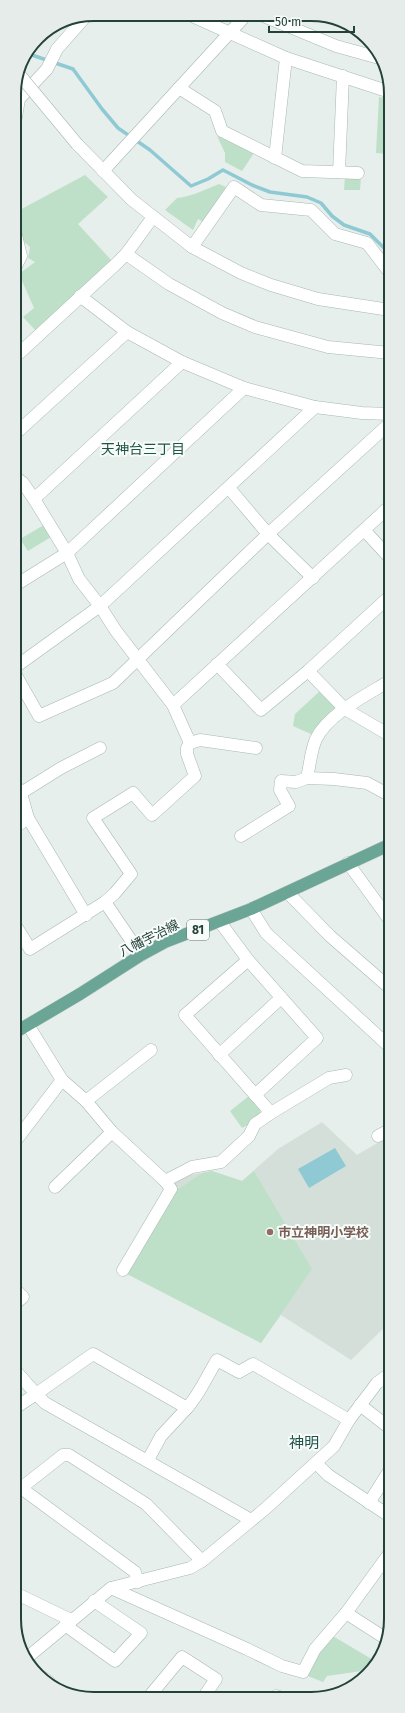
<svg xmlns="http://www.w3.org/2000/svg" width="405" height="1713" font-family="'Fira Sans','Noto Sans JP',sans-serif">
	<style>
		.built { fill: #d4dfda }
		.green { fill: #bfe0c8 }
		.water { fill: #8ec9d4 }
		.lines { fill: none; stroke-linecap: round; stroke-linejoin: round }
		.stream { stroke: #8ec9d4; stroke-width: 3.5 }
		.minor-casing { stroke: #a8b8b2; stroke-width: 13 }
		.tertiary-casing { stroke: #a8b8b2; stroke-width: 13 }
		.primary-casing { stroke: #c2cac8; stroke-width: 13 }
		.minor { stroke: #fff; stroke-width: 12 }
		.tertiary { stroke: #fff; stroke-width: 12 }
		.primary { stroke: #6aa596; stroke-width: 12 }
		.tertiary-bridge-casing { stroke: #a8b8b2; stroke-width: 13; stroke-linecap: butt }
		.tertiary-bridge { stroke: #fff; stroke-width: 12 }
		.education-dot { fill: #8d6e63; stroke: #f7fbf9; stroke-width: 1.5 }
		.labels { text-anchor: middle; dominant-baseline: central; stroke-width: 4; stroke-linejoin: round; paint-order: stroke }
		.shield { fill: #f7fbf9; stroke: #637a73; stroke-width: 1 }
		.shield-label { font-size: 12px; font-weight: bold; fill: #24423a }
		.street-label { font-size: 13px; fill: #24423a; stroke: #f7fbf9 }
		.education-label { font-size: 13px; font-weight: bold; fill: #785e54; stroke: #f7fbf9; text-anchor: start }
		.neighbourhood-label { font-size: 14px; fill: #1f5548; stroke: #f7fbf9 }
		.quarter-label { font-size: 15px; fill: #1f5548; stroke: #f7fbf9 }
		.rim { fill: none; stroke: #24423a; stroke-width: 2 }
	</style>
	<rect width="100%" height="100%" fill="#e6efeb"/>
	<path class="built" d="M322,1122L357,1155L391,1135V1321L351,1360L281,1315L261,1343L171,1185L184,1176L212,1171L242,1181L278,1149Z"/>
	<g class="green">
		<path d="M379,97L390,99V154L376,153Z"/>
		<path d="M217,136L254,153L242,171L225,162V153Z"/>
		<path d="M85,175L108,197L78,224L112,261L36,331L23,317L34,308L19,274L35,262L28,258L30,247L20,238L14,213Z"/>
		<path d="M345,176L361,177L360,190H344Z"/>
		<path d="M219,184L226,187L203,222L198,219L193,230L165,210L177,198C191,197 206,189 219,184Z"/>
		<path d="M44,525L51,537L28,551L20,539Z"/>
		<path d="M320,691L335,705L334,711L313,735L293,726L295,714Z"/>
		<path d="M249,1096L260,1108V1114L253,1122L242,1128L230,1111Z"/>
		<path d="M212,1171L242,1181L254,1171L312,1269L261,1343L125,1273L174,1192L202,1173Z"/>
		<path d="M331,1635L375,1661L366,1673L362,1671L327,1676L323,1682L308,1676L320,1649Z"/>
	</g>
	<path class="water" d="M335,1148L346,1166L309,1188L298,1169Z"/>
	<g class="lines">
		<path class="stream" d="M26,53L73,69L102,109L118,128L150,150L191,186L208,179L223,170L252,185L270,192L307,197L321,203L332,216L344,225L370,234L390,254"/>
		<g class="minor-casing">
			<g id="minor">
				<path d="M190,15L286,58L390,92"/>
				<path d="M261,15L336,46L379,58"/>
				<path d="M179,88L215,111L222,131L302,171L358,173"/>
				<path d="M14,129L19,99L47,69L57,49L87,15"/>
				<path d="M275,158L286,58"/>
				<path d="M339,172L343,76"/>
				<path d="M14,227L21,256L14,270"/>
				<path d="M192,247L234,187L261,205L311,210L335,234L367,243L390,273"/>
				<path d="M126,254L169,284L222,313L255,327L328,347L390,353"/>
				<path d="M80,296L127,332L182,362L244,388L315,407L362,413L390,414"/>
				<path d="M14,358L116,264L126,254L153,217"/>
				<path d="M14,435L127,332"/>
				<path d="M14,476L23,483L34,499L67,553L79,579L100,606L116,631L173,705L190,743"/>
				<path d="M229,488L268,534L313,578"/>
				<path d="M34,499L182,362"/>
				<path d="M364,530L390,558"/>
				<path d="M14,586L67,553L244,388"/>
				<path d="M217,664L261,710L308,671L390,596"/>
				<path d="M14,668L100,606L315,407"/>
				<path d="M308,671L345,709L391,736"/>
				<path d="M14,672L39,716L113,683L268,534L390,423"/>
				<path d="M173,705L390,506"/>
				<path d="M307,778C310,765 311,750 316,739C329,713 367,695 391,680"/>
				<path d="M14,783L21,793L28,818L86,915"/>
				<path d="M21,793L61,768L100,748"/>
				<path d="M14,828L28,818"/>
				<path d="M241,836L289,806L280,790L281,781L296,782L307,778L334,779L367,783L391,796"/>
				<path d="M348,863L391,922"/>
				<path d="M288,893L330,936L391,989"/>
				<path d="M105,902L141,955"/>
				<path d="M251,909L266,933L391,1048"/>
				<path d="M220,922L248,960L317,1038L255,1095"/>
				<path d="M14,923L30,949L105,902L115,893L131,874L93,818L133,793L152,815L195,776L187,754V748L190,743L200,740L256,748"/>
				<path d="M28,1025L62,1080L86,1101L112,1132L165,1181L171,1189L123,1270"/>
				<path d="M219,1055L281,998"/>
				<path d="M86,1101L151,1050"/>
				<path d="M271,1113L329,1078L346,1075"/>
				<path d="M378,1136L391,1129"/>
				<path d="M17,1139L62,1080"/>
				<path d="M165,1181L192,1167L221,1162L249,1136L255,1124L271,1113L185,1015L248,960"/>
				<path d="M55,1187L112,1132"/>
				<path d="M15,1289L23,1297L15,1304"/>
				<path d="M15,1370L36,1394L93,1354L187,1408L161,1436L148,1460"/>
				<path d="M360,1405L391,1429"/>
				<path d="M15,1408L36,1394L45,1403L251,1520"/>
				<path d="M187,1408C199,1395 207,1376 217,1360L239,1372L253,1364L349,1420"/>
				<path d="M316,1463L328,1475L391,1517"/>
				<path d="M369,1503L391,1468"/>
				<path d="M138,1582L135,1572L21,1488L63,1455H69L146,1504L202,1561"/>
				<path d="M111,1588L247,1649L282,1666L303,1672L315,1649L346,1613L391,1551"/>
				<path d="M15,1593L71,1620"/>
				<path d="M346,1613L385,1638"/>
				<path d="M65,1625L115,1661L141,1633L94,1601"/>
				<path d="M28,1657L111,1588L190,1568L202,1561L265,1509L334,1446L349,1420L377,1383L391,1373"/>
				<path d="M35,1672L49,1682"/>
				<path d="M148,1698L182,1657L216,1679L203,1698"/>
				<path d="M275,1698L276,1696L282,1698"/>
			</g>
		</g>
		<g class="tertiary-casing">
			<g id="tertiary">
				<path d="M77,144L132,200L192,247L241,273L271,285L318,299L390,310"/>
				<path d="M103,171L246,15"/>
			</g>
		</g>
		<g class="primary-casing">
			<path id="primary" d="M14,1033L80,994L141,955L165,942L251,909L391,844"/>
		</g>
		<use href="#minor" class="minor"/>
		<use href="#tertiary" class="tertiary"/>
		<use href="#primary" class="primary"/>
		<g class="tertiary-bridge-casing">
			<path id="tertiary-bridge" d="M18,73L77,144"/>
		</g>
		<use href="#tertiary-bridge" class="tertiary-bridge"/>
	</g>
	<circle class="education-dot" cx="270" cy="1232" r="4"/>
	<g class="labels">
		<rect class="shield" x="187" y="920" width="22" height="20" rx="3"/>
		<g class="shield-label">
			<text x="198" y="930">81</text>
		</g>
		<g class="street-label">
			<text transform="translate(149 938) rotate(-27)">八幡宇治線</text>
		</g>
		<g class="education-label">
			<text x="278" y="1232">市立神明小学校</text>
		</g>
		<g class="neighbourhood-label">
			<text x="143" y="449">天神台三丁目</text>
		</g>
		<g class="quarter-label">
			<text x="304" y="1443">神明</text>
		</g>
	</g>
	<path d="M0 0H405V1713H0ZM94 21H311A73 73 0 0 1 384 94V1619A73 73 0 0 1 311 1692H94A73 73 0 0 1 21 1619V94A73 73 0 0 1 94 21Z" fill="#e6ecea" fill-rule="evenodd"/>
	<path class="rim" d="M94 21H311A73 73 0 0 1 384 94V1619A73 73 0 0 1 311 1692H94A73 73 0 0 1 21 1619V94A73 73 0 0 1 94 21Z"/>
	<path d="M269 26v6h85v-6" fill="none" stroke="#24423a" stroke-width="2"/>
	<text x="275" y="26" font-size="12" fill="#24423a" stroke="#f7fbf9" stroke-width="3" paint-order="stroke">50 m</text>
</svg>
